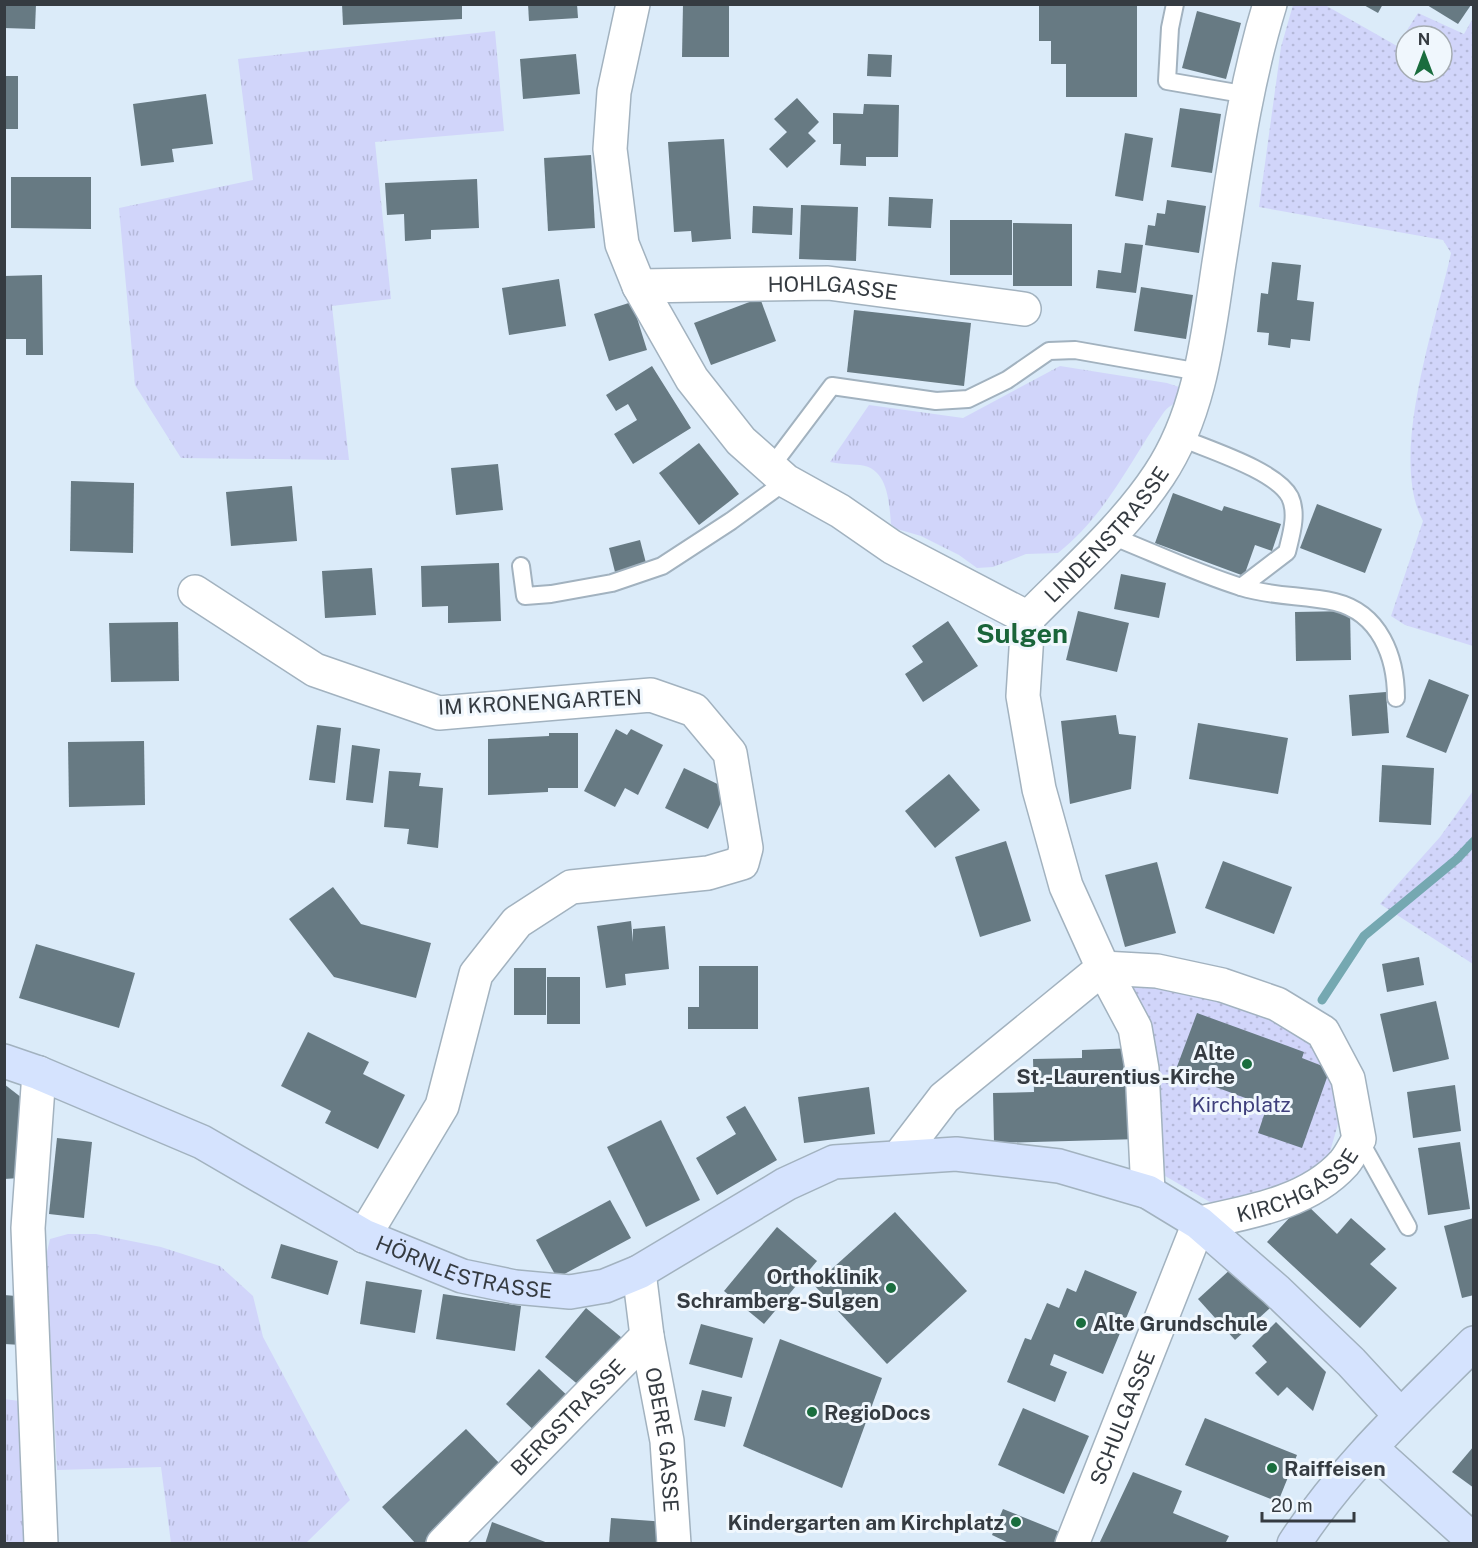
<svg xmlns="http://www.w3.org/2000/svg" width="1478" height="1548" font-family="'Public Sans',sans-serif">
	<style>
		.grass { fill: url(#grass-tufts) }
		.park { fill: url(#park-dots); fill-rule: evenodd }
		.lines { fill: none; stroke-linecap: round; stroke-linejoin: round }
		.stream { stroke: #75a8b1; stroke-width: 9 }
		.building { fill: #677a83 }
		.lane-casing { stroke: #a2b2bf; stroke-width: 20 }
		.street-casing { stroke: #a2b2bf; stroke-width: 36 }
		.secondary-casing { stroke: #a2b2bf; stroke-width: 36 }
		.lane { stroke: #fff; stroke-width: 16 }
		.street { stroke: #fff; stroke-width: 33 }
		.secondary { stroke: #d5e3fe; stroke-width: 33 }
		.poi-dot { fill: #1a6d3e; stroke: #f0f7fd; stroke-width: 2 }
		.labels { text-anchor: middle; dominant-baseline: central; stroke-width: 6; stroke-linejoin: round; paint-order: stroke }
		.street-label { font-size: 21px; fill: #353b41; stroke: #f0f7fd }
		.poi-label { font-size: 21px; font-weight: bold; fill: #353b41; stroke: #f0f7fd; text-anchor: end }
		.park-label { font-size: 21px; fill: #3e3f7c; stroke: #f0f7fd }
		.district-label { font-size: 27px; font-weight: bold; fill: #196439; stroke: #f0f7fd }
	</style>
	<defs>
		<pattern id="grass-tufts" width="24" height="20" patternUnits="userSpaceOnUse" patternTransform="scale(1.5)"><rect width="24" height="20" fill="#d1d5fa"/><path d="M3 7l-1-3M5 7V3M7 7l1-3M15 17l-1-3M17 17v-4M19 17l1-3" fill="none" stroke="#b4b8d8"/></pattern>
		<pattern id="park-dots" width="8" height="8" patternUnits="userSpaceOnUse" patternTransform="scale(1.5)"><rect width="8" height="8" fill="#d1d5fa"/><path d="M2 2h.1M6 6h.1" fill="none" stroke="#b4b8d8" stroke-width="1.8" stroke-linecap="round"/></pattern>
	</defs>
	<rect width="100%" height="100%" fill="#dbebf9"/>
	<g class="grass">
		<path d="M495,31L504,131L375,142L391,299L332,306L349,460L181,458L135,385L119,208L253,180L238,59Z"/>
		<path d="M1060,366L1167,383L1179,387L1185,394C1179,403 1170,404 1164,412C1130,461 1107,514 1058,553L1026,554L993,567L977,568L959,555L921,536L897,529L891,524C889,501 888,468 860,465C850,464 840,464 830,462L869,405L963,418Z"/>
		<path d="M68,1234H96L161,1247L220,1266L253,1296L263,1337L350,1500L306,1543H171L161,1467L57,1470L46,1256L50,1239Z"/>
		<path d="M4,1399L27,1402L32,1543H5Z"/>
	</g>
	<g class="park">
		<path d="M1293,5H1325L1397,46L1418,13L1464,34L1473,18V646L1405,625L1391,616L1423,521C1388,457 1436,323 1451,253L1443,240L1259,207L1281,47ZM1406,36H1442V72H1406Z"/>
		<path d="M1473,791V964L1380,904L1440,837Z"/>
		<path d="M1131,985L1253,995L1277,1004L1330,1069L1338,1124L1325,1169L1222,1209L1160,1173Z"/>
	</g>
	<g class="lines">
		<path class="stream" d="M1322,1000L1364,936L1457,859L1474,841"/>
	</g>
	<g class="building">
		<path d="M4,4H36L35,29L4,28Z"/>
		<path d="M342,4H462V19L343,25Z"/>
		<path d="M528,4H577L578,18L529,21Z"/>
		<path d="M683,4H729V57H682Z"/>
		<path d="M1039,4H1137V97H1066V64H1051V41H1039Z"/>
		<path d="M1362,4H1383L1378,13Z"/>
		<path d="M1427,5H1471L1458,24Z"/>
		<path d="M1197,11L1241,23L1226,79L1182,68Z"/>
		<path d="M576,54L580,94L523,99L520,59Z"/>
		<path d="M868,54L892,55L891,77L867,76Z"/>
		<rect x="4" y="76" width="14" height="53"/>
		<path d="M206,94L213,144L172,149L174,162L141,166L133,104Z"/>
		<path d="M797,98L819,122L808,133L816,141L787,168L769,149L787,132L774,119Z"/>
		<path d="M864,104L899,105L898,157H866V166L840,165L841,144H833V113L863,114Z"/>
		<path d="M1180,108L1221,114L1212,173L1171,167Z"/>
		<path d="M1125,133L1153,138L1143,201L1115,196Z"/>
		<path d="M724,139L731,239L692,242L691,231L674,232L668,142Z"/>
		<path d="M591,155L595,228L548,231L544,158Z"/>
		<path d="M11,177H91V229L11,228Z"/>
		<path d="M477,179L479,228L431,230V239L405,241L404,214L387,215L385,183Z"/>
		<path d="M889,197L933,199L931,228L888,226Z"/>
		<path d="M1167,200L1206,206L1199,253L1145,245L1148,225L1155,226L1157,213L1165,214Z"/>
		<path d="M801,205L858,207L856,261L799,259Z"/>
		<path d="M753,206L793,208L792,235L752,233Z"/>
		<rect x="950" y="220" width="62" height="55"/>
		<path d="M1013,223L1072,224V286H1013Z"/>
		<path d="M1125,243L1143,245L1136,293L1096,288L1098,270L1121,273Z"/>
		<path d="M1272,262L1301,265L1297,300L1314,302L1310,341L1291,339L1290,348L1268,345L1269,333L1257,332L1261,293L1268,294Z"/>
		<path d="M42,275L43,355H26V339H4V276Z"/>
		<path d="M559,279L566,326L509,335L502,288Z"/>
		<path d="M1141,287L1193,295L1186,339L1134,331Z"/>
		<path d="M760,298L776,341L711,365L694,323Z"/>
		<path d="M632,302L647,350L609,361L594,314Z"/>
		<path d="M854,310L971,323L964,386L847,372Z"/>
		<path d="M652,366L691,428L633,464L614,434L637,420L628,404L616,411L606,395Z"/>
		<path d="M699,443L739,494L699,525L659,473Z"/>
		<path d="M498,464L503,510L456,515L451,468Z"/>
		<path d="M71,481L134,483L133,553L70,551Z"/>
		<path d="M292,486L297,541L231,546L226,492Z"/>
		<path d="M1173,493L1222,511L1224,506L1281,524L1272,551L1255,545L1244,576L1155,543Z"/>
		<path d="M1317,504L1382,529L1365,573L1300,548Z"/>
		<path d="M640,540L646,563L615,572L609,548Z"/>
		<path d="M499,563L501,621L448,623V606L422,607L421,566Z"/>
		<path d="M372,568L376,615L325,618L322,571Z"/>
		<path d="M1121,574L1166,583L1159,618L1114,609Z"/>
		<path d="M1078,611L1129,623L1117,672L1066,660Z"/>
		<path d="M1350,611L1351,660L1296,661L1295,612Z"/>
		<path d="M948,621L978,666L923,702L905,674L923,662L912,646Z"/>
		<path d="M178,622L179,681L111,682L109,623Z"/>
		<path d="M1429,679L1469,695L1446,753L1406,737Z"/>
		<path d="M1386,692L1389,733L1352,736L1349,695Z"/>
		<path d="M1116,715L1119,734L1136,736L1131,789L1070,804L1061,721Z"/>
		<path d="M1198,723L1288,738L1278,794L1189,779Z"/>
		<path d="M317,725L341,728L335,783L309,780Z"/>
		<path d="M616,729L627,735L631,729L663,745L638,795L625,788L615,807L584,791Z"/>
		<path d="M549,733H578V788H548V792L488,795V739L549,736Z"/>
		<path d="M144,741L145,805L69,807L68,742Z"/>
		<path d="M352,745L380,749L373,803L346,800Z"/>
		<path d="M1382,765L1434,768L1431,825L1379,822Z"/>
		<path d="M684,768L728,789L708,829L665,808Z"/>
		<path d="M389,771L421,773L419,786L443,788L438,848L407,844L409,829L384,827Z"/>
		<path d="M949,774L980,810L935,848L905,811Z"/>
		<path d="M1006,841L1031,921L980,937L955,857Z"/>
		<path d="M1223,861L1292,887L1274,934L1205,908Z"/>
		<path d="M1157,862L1176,933L1125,947L1105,875Z"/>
		<path d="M333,887L361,924L431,943L416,998L334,977L289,919Z"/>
		<path d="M631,921L633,942V929L665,926L669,969L625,974L626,985L606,988L597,926Z"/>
		<path d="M36,944L135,973L119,1028L19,998Z"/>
		<path d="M1419,957L1424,985L1387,992L1382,964Z"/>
		<path d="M699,966H758V1029H688V1007H699Z"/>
		<rect x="514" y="968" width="32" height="47"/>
		<rect x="547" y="977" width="33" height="47"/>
		<path d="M1436,1001L1449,1059L1393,1072L1380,1014Z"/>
		<path d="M1197,1013L1304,1052L1302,1058L1330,1069L1302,1148L1258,1133L1267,1106L1175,1072Z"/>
		<path d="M308,1032L369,1062L363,1074L405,1095L378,1149L325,1123L331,1111L281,1086Z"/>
		<path d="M1137,1048L1139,1139L994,1143L993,1093L1034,1092L1033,1059L1082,1058V1050Z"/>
		<path d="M4,1084L31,1105L20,1178L4,1179Z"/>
		<path d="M1455,1085L1461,1131L1413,1138L1407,1092Z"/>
		<path d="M869,1087L875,1134L804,1143L798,1097Z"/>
		<path d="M745,1106L777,1160L717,1195L696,1158L736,1134L726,1117Z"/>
		<path d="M661,1120L700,1200L646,1227L607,1147Z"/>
		<path d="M57,1138L92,1142L84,1218L49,1214Z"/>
		<path d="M1460,1142L1470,1209L1428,1215L1418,1148Z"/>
		<path d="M610,1200L631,1238L557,1278L536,1240Z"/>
		<path d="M1304,1202L1337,1234L1351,1218L1386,1249L1370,1264L1397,1288L1360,1328L1267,1242Z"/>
		<path d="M895,1212L967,1291L887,1364L814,1285Z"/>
		<path d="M1474,1218V1295L1462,1298L1444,1226Z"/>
		<path d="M777,1227L817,1261L764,1324L724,1291Z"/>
		<path d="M281,1244L338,1261L328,1295L271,1278Z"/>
		<path d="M1233,1267L1270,1308L1235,1340L1198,1299Z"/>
		<path d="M1085,1270L1137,1292L1103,1374L1054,1354L1050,1365L1067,1372L1055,1402L1007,1382L1025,1338L1031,1340L1047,1303L1059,1308L1067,1288L1076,1292Z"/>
		<path d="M366,1281L422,1290L415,1333L360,1324Z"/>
		<path d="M443,1294L521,1306L515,1351L436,1339Z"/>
		<path d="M4,1295L28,1297L22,1345L4,1344Z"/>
		<path d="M586,1308L622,1338L581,1387L545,1357Z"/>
		<path d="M1276,1322L1326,1372L1313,1411L1287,1387L1278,1396L1255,1373L1267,1362L1252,1346Z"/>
		<path d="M701,1324L753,1338L742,1378L689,1364Z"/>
		<path d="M780,1339L882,1378L842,1488L743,1446Z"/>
		<path d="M539,1369L572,1400L539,1435L506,1404Z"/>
		<path d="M702,1390L732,1397L725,1427L694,1420Z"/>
		<path d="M1023,1408L1089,1436L1064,1494L998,1465Z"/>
		<path d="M1205,1418L1297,1455L1278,1502L1185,1465Z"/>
		<path d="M466,1429L503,1467L423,1544H416L382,1507Z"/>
		<path d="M1474,1446V1488L1452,1472Z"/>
		<path d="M1133,1472L1182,1491L1173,1513L1229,1536L1225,1544H1099Z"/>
		<path d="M1003,1509L1065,1534L1061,1544H1011L992,1535Z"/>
		<path d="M611,1518L667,1522L665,1544H609Z"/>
		<path d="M492,1522L548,1543V1544H485Z"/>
	</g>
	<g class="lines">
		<g class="lane-casing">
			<g id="lane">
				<path d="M1175,4L1170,28L1167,81L1248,95"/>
				<path d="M1179,437C1206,449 1276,470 1290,497C1298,514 1291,535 1287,552L1241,587"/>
				<path d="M771,467L832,386L936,401L968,399L1007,380L1049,351L1075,350L1200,372"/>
				<path d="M1109,535C1152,552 1196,573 1241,587C1272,597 1304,595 1335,602C1380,613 1396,657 1396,698"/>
				<path d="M521,566L525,596L551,594L612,583L662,566L731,521L786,481"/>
				<path d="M1359,1139L1408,1227"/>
			</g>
		</g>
		<g class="street-casing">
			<g id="street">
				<path d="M633,4L614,92L610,149L622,244L639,286L692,379L741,441L786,481L840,511L892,547L1028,618"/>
				<path id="s1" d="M639,286L828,283L1024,309"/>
				<path d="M195,592L315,670L439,713L651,695L694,710L730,753L746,848L742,863L708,873L571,887L517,922L476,974L442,1106L364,1236"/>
				<path d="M39,1073L28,1228L41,1544"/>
				<path d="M899,1157L944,1098L1103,968"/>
				<path id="s2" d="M1148,1192L1142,1069L1135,1028L1103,968L1066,886L1039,789L1023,696L1028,618C1072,573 1124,528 1159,475C1201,412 1208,335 1219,263C1233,176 1244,88 1270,4"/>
				<path id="s3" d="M647,1336L667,1441L674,1544"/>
				<path id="s4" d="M443,1544L647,1336L639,1272"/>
				<path id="s5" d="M1072,1544L1199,1223C1249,1212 1308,1203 1344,1163C1350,1156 1354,1147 1359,1139L1348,1079L1323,1032L1277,1004L1222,985L1157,971L1103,968"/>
			</g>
		</g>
		<g class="secondary-casing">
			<g id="secondary">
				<path id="s6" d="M4,1061L39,1073L202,1142L364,1236L462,1276L515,1287L570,1292L605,1286L639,1272L786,1184L834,1162L956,1154L1059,1166L1148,1192L1199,1223L1276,1290L1351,1362L1400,1415"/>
				<path d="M1371,1448L1474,1541"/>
				<path d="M1294,1544C1343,1468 1410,1407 1474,1343"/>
			</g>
		</g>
		<use href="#lane" class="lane"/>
		<use href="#street" class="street"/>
		<use href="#secondary" class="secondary"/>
	</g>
	<g class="poi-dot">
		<circle cx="1247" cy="1064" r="6"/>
		<circle cx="891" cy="1288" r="6"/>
		<circle cx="1081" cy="1323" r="6"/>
		<circle cx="812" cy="1412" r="6"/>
		<circle cx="1272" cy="1468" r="6"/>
		<circle cx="1016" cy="1522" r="6"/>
	</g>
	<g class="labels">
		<g class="street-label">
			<text stroke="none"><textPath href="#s1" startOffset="194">HOHLGASSE</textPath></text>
			<text stroke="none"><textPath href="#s2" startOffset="711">LINDENSTRASSE</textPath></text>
			<text transform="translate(540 702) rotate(-3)">IM KRONENGARTEN</text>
			<text stroke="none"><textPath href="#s5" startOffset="452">KIRCHGASSE</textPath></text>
			<text stroke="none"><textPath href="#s6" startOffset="507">HÖRNLESTRASSE</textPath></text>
			<text stroke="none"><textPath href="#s4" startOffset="178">BERGSTRASSE</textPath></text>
			<text stroke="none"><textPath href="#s5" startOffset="136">SCHULGASSE</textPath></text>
			<text stroke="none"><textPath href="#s3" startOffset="105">OBERE GASSE</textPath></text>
		</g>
		<g class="poi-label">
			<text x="1235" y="1052">Alte<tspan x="1235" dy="24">St.-Laurentius-Kirche</tspan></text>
			<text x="879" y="1276">Orthoklinik<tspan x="879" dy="24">Schramberg-Sulgen</tspan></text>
			<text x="1093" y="1323" text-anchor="start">Alte Grundschule</text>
			<text x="824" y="1412" text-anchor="start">RegioDocs</text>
			<text x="1284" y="1468" text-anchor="start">Raiffeisen</text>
			<text x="1004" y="1522">Kindergarten am Kirchplatz</text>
		</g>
		<g class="park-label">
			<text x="1241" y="1104">Kirchplatz</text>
		</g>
		<g class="district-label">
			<text x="1022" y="633">Sulgen</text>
		</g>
	</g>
	<rect width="1478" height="1548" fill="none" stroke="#353b41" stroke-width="12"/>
	<g transform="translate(1424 54)"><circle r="28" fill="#f0f7fd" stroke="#a5acb2" stroke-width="1.5"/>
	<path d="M0-4.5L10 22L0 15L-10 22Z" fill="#1a6d3e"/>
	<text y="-9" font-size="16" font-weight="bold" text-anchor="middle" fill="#353b41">N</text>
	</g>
	<path d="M1262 1512v9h92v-9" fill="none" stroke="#353b41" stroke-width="3"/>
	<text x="1271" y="1512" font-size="18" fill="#353b41" stroke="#f0f7fd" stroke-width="4.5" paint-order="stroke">20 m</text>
</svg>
